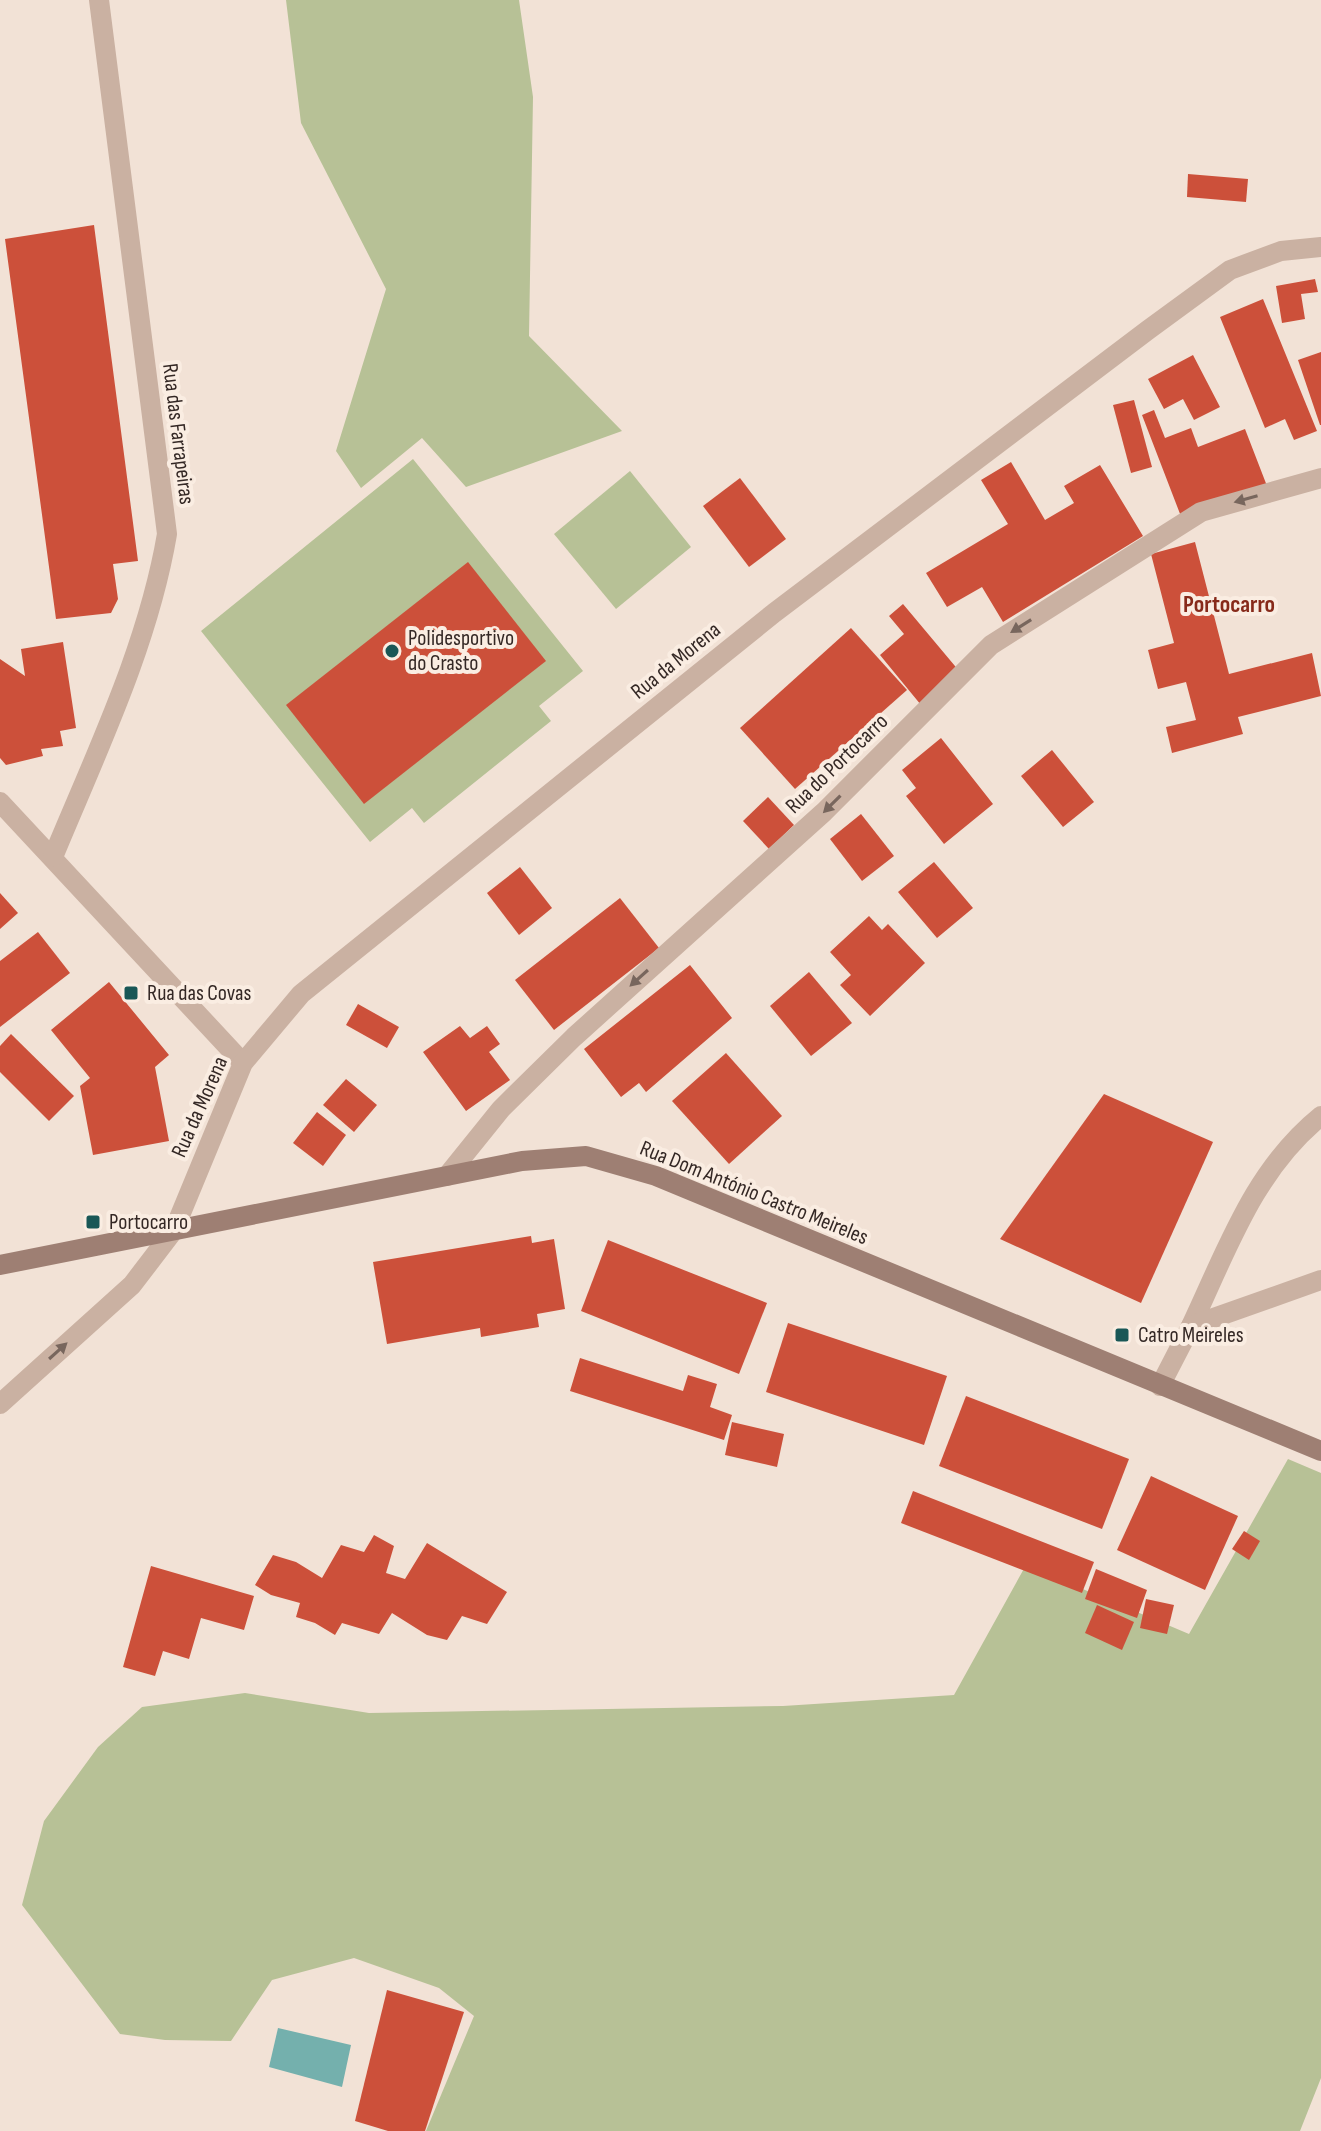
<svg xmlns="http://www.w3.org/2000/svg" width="1321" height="2131" font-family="'Sofia Sans Condensed',sans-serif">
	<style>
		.green { fill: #b7c196 }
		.water { fill: #74b0ad }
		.building { fill: #cc503a }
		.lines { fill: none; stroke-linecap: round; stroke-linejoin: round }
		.minor { stroke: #cab1a2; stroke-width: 20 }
		.secondary { stroke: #9e7f73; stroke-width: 20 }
		.oneway { fill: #78665d }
		.poi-dot { fill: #195756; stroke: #faede2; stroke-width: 3 }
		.labels { text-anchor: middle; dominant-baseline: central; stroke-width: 8; stroke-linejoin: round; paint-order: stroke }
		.street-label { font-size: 22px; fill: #342825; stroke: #faede2 }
		.poi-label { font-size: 22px; fill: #342825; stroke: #faede2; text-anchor: start }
		.neighbourhood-label { font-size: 24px; font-weight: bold; fill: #872a1a; stroke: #faede2 }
	</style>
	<rect width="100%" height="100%" fill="#f2e2d6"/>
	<g class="green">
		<path d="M286,0H519L533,97L529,336L622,431L466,487L422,438L361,488L336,451L386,289L301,123Z"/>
		<path d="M413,459L583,671L539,706L551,721L424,823L412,808L370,842L201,631Z"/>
		<path d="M630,471L691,547L616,609L554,534Z"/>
		<path d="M1288,1459L1321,1473V2078L1300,2131H426L474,2016L439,1988L354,1958L272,1980L231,2041L165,2040L120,2034L22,1905L44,1821L98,1747L142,1707L245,1693L369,1713L783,1706L954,1695L1026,1565L1189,1634Z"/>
	</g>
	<path class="water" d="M278,2028L351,2045L342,2087L269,2067Z"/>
	<g class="building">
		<path d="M1188,174L1248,179L1246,202L1187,197Z"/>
		<path d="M94,225L138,561L113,564L118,599L111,613L56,619L5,239Z"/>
		<path d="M1315,279L1318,292L1301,294L1305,319L1282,323L1276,286Z"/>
		<path d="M1263,299L1317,431L1294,440L1285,419L1265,428L1220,317Z"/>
		<path d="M1321,352V425H1320L1298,360Z"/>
		<path d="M1193,355L1220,407L1194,420L1183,399L1164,409L1148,379Z"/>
		<path d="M1134,400L1152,467L1131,473L1113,405Z"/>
		<path d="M1154,410L1165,438L1191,428L1198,447L1245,429L1267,486L1182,519L1142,415Z"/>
		<path d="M1011,462L1045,520L1074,503L1064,486L1100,465L1143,536L1003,622L982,587L947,607L926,573L1008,524L981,480Z"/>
		<path d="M740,478L786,539L749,567L703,506Z"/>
		<path d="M1195,542L1229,674L1312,653L1321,696L1238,717L1243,734L1172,753L1166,727L1196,720L1186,682L1158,689L1148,650L1174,643L1151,554Z"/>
		<path d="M468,562L546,661L364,804L286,705Z"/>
		<path d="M903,604L960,672L921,705L880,655L904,634L889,616Z"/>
		<path d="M851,628L907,690L795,789L740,728Z"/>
		<path d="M63,642L76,728L60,731L63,746L41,749L43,756L6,765L0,758V659L25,676L21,649Z"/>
		<path d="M941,738L993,804L944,844L906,796L916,788L902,770Z"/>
		<path d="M1052,750L1094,802L1063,827L1021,776Z"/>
		<path d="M768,797L794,825L769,849L743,821Z"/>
		<path d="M861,814L894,856L862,881L830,839Z"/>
		<path d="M934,862L973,908L937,938L898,892Z"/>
		<path d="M520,867L552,908L519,935L487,893Z"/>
		<path d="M0,893L18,913L0,929Z"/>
		<path d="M620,898L659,948L554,1030L515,980Z"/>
		<path d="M869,916L882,930L888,924L925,963L870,1016L840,985L851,975L830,952Z"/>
		<path d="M38,932L70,973L0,1027V961Z"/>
		<path d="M690,965L732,1018L646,1092L639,1083L621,1097L584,1049Z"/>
		<path d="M809,972L852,1023L811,1056L770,1006Z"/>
		<path d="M109,982L169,1055L155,1067L169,1141L93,1155L80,1086L90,1078L51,1030Z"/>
		<path d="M358,1004L399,1027L387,1048L346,1025Z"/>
		<path d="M460,1026L470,1038L487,1026L500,1044L489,1052L510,1080L466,1111L423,1052Z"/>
		<path d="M11,1034L74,1096L49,1121L0,1072V1046Z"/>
		<path d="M726,1053L782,1116L729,1164L672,1101Z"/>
		<path d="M346,1079L377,1105L354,1132L323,1105Z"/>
		<path d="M1104,1094L1213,1142L1141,1303L1000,1239Z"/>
		<path d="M317,1112L346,1135L323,1166L293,1143Z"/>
		<path d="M531,1236L532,1243L554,1239L565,1309L537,1314L539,1327L481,1337L480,1328L387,1344L373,1262Z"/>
		<path d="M608,1240L767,1303L739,1374L581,1311Z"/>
		<path d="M788,1323L947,1376L924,1445L766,1392Z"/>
		<path d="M580,1358L683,1391L688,1375L717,1384L710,1407L732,1415L724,1440L570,1391Z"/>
		<path d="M966,1396L1129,1459L1102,1529L939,1466Z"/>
		<path d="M732,1422L784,1434L777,1467L725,1455Z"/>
		<path d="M1151,1476L1238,1516L1205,1590L1117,1550Z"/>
		<path d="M913,1491L1094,1562L1082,1593L901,1523Z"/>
		<path d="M1244,1531L1260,1541L1249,1560L1232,1549Z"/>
		<path d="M374,1535L394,1546L386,1573L405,1579L427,1543L507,1592L487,1624L462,1616L447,1640L427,1635L392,1613L379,1634L342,1623L335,1635L315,1623L296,1617L300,1603L271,1595L255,1585L273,1555L296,1562L322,1578L341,1545L364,1552Z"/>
		<path d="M151,1566L254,1596L244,1630L201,1618L189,1659L163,1651L155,1676L123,1667Z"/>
		<path d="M1096,1569L1147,1590L1137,1618L1085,1599Z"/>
		<path d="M1146,1599L1174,1605L1167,1634L1140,1628Z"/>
		<path d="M1097,1605L1134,1622L1122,1650L1085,1633Z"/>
		<path d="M387,1990L464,2012L425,2131H388L355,2121Z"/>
	</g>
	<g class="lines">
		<g class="minor">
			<path d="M0,802L243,1063"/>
			<path d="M53,857C96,753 148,646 167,534L99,0"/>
			<path d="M447,1176L501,1109L574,1037L824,812L991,645L1201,512L1321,478"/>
			<path d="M1191,1326C1227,1250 1254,1170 1321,1116"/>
			<path d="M1160,1386L1191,1326L1321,1280"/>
			<path d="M0,1404L132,1285L174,1230L243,1063L301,994L774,613L1148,330L1230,270L1281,251L1321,247"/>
		</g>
		<path class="secondary" d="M0,1265L522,1161L586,1156L656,1176L1321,1451"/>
	</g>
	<defs><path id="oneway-solid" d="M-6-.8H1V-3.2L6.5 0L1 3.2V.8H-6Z" transform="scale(2)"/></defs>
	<g class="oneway">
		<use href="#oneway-solid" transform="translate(1246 499) rotate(164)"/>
		<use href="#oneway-solid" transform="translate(1021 626) rotate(148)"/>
		<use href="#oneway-solid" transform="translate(832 804) rotate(135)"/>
		<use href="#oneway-solid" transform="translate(639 978) rotate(138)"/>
		<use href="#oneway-solid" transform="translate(58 1351) rotate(-42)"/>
	</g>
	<g class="poi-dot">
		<circle cx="392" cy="651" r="8"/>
		<rect x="123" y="985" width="16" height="16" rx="4"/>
		<rect x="85" y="1214" width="16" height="16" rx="4"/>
		<rect x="1114" y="1327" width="16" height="16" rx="4"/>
	</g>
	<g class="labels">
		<g class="street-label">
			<text transform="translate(178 434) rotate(83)">Rua das Farrapeiras</text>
			<text transform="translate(676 661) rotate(-39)">Rua da Morena</text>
			<text transform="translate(837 764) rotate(-44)">Rua do Portocarro</text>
			<text transform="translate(200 1107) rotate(-66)">Rua da Morena</text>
			<text transform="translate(754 1193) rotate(22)">Rua Dom António Castro Meireles</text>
		</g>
		<g class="poi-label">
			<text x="408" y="638">Polidesportivo<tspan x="408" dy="25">do Crasto</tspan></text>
			<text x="147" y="993">Rua das Covas</text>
			<text x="109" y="1222">Portocarro</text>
			<text x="1138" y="1335">Catro Meireles</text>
		</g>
		<g class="neighbourhood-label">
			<text x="1229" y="604">Portocarro</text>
		</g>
	</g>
</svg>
